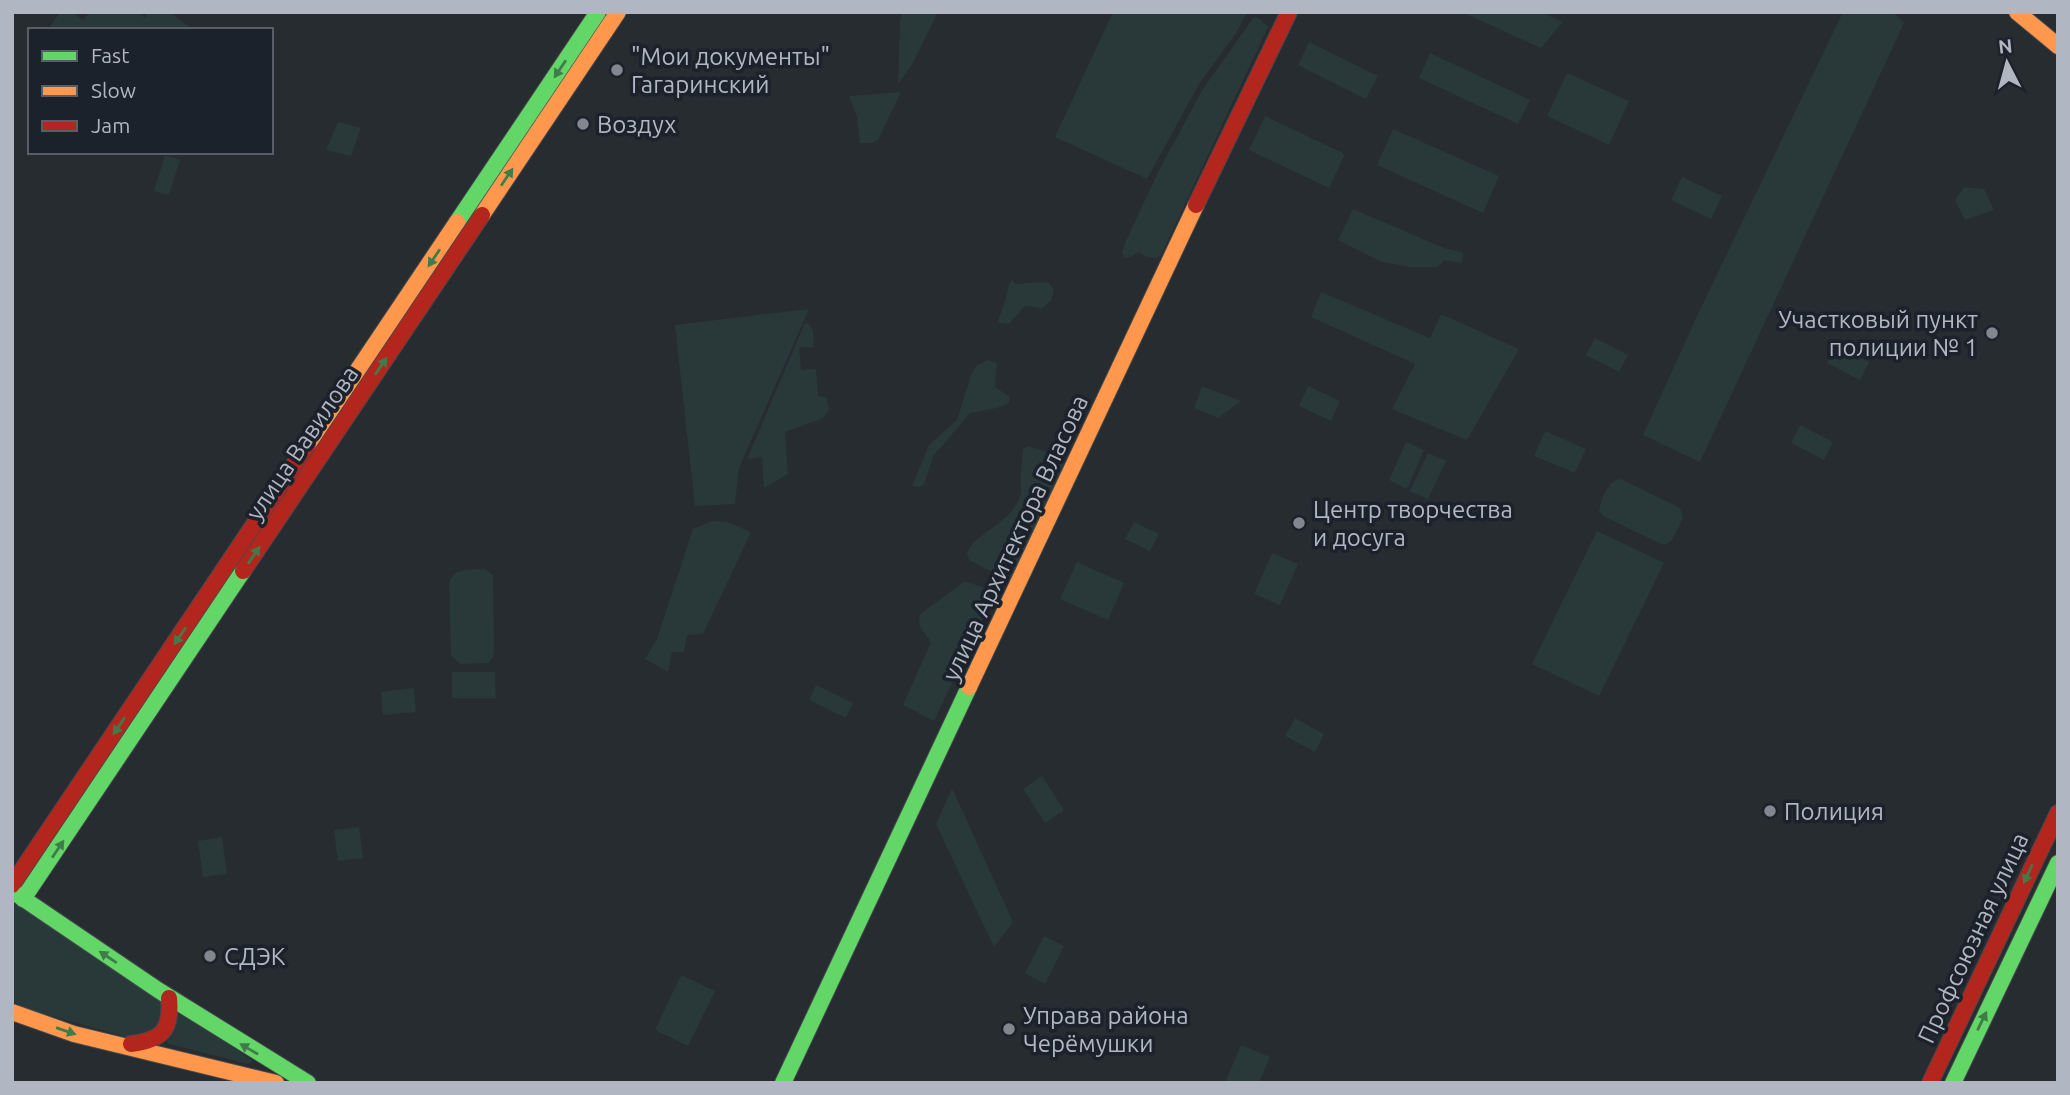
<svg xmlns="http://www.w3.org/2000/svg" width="2070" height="1095" font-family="Ubuntu,sans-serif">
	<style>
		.green { fill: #293839 }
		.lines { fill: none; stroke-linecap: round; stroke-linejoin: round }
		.fast-casing { stroke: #44484c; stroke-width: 18 }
		.slow-casing { stroke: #44484c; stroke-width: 18 }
		.jam-casing { stroke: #44484c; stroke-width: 18 }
		.fast { stroke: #63d668; stroke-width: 16 }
		.slow { stroke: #ff974d; stroke-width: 16 }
		.jam { stroke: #b3261e; stroke-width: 16 }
		.oneway { fill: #407c4a }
		.poi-dot { fill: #81868f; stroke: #1c222b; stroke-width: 2.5 }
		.labels { text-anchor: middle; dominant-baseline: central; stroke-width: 7; stroke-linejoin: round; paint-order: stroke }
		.poi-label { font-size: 24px; fill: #b1b7c2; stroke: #1c222b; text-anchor: start }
		.street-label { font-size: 24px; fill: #b1b7c2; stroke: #1c222b }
	</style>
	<rect width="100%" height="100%" fill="#272c31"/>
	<g class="green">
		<path d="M60,12H71L84,20L89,12H137L145,18L148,12H169L194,30H48Z"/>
		<path d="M903,12H938L912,65L898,84L900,20Z"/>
		<path d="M1113,12H1247L1236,33L1199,84L1147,179L1055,137Z"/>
		<path d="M1462,12H1541L1563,22L1541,48Z"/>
		<path d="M1843,12H1893L1904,23L1700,462L1643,435L1697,316Z"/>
		<path d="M1254,17L1260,19L1268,27L1161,255L1157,258L1148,257L1138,252L1131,257L1125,258L1122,253L1126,241L1159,170L1203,89Z"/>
		<path d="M1309,42L1378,76L1366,99L1298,65Z"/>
		<path d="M1430,53L1530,100L1518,124L1419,78Z"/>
		<path d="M1567,73L1629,101L1609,145L1547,116Z"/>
		<path d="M901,92L878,140L872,143H860L857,117L849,96Z"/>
		<path d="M1265,116L1345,154L1329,188L1249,150Z"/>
		<path d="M338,122L361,128L351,156L326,150Z"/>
		<path d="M1393,129L1499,176L1483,213L1377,165Z"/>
		<path d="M165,155L180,160L169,195L154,191Z"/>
		<path d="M1682,177L1722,196L1711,219L1671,200Z"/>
		<path d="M1964,187L1984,189L1994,210L1965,220L1955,200Z"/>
		<path d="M1353,209L1444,248L1463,253L1462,263L1444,260L1438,267H1410L1382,262L1338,240Z"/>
		<path d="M1012,279L1015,284L1041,282L1049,283L1054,290L1051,301L1042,308L1025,306L1009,324L998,323C999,315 1002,311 1004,304C1007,296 1007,288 1012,279Z"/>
		<path d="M1321,292L1430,338L1441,314L1519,349L1467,440L1392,409L1415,364L1311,317Z"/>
		<path d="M809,309L739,468L735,504L695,506L675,325Z"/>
		<path d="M805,323L809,324L813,331L814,347L799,348L801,370L816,369L818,396L826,397L829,410L823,418L785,432L788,474L764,488L762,457L747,459Z"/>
		<path d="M1595,338L1628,355L1619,372L1586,355Z"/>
		<path d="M1836,345L1869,362L1860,380L1827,363Z"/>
		<path d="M988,360L997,363L995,387L1010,397L1009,403L997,408L970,413L934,455L924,484L919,487L912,486L929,445L957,420L971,375L977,365Z"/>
		<path d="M1202,386L1241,401L1218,418L1194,408Z"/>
		<path d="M1308,386L1340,401L1331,421L1299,406Z"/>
		<path d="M1800,425L1833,442L1824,460L1791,443Z"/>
		<path d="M1545,431L1586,449L1575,473L1534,456Z"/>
		<path d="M1406,442L1424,450L1407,489L1389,480Z"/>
		<path d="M1028,446L1044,451L1066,464L1011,582L969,560L967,553C976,530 1011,527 1021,493C1022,488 1020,482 1021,477C1021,467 1022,458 1023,449Z"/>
		<path d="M1428,453L1446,461L1428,499L1410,491Z"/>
		<path d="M1621,479L1680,508L1683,518L1672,540L1667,544H1661L1603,516L1599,511C1601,499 1608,480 1621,479Z"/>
		<path d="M712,521L727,522L751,532L703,634L687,635L684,652H672L668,672L645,659L657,639L693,529Z"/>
		<path d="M1134,522L1159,534L1150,551L1125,539Z"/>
		<path d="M1597,531L1664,563L1599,696L1532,664Z"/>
		<path d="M1272,553L1298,564L1280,605L1254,594Z"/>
		<path d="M1077,562L1124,583L1108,620L1060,599Z"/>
		<path d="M485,569L493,575L494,652L492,659L488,663L460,664L451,655L449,582C455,567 471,570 485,569Z"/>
		<path d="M965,581L987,589L992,599L934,721L903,705L931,642L920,627L919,615Z"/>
		<path d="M452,672H495L496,698H452Z"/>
		<path d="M816,685L853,703L846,718L809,700Z"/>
		<path d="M414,688L416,712L383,715L381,692Z"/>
		<path d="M1295,718L1324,734L1315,752L1285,736Z"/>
		<path d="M1042,776L1064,810L1045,823L1023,789Z"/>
		<path d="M952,788L1013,922L994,947L936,824Z"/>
		<path d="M359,827L363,858L338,861L334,830Z"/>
		<path d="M222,837L227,874L203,877L198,841Z"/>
		<path d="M12,901L163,997L165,1008L153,1035L130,1038L24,1008L12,1000Z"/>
		<path d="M1044,936L1064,946L1045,984L1025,973Z"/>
		<path d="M681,975L715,991L688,1046L655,1030Z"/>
		<path d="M180,1011L253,1061L248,1064L169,1044L167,1041Z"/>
		<path d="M1241,1045L1270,1057L1259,1083H1225Z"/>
	</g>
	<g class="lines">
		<g class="fast-casing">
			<g id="fast">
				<path d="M457,222L598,12"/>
				<path d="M12,891L158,990L308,1083"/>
				<path d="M23,899L243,571"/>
				<path d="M783,1083L969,687"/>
				<path d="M1953,1083L2058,863"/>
			</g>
		</g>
		<g class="slow-casing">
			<g id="slow">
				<path d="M2017,12L2058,46"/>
				<path d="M482,215L618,12"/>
				<path d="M308,444L457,222"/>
				<path d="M969,687L1196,205"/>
				<path d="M12,1012L74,1034L276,1083"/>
			</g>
		</g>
		<g class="jam-casing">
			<g id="jam">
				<path d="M1196,205L1289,12"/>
				<path d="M243,571L482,215"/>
				<path d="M12,885L308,444"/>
				<path d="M131,1044C162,1040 172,1030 169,998"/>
				<path d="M1930,1083L2058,813"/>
			</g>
		</g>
		<use href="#fast" class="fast"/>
		<use href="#slow" class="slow"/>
		<use href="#jam" class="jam"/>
	</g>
	<defs><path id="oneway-solid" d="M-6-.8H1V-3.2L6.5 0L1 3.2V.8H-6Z" transform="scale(1.75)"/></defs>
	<g class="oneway">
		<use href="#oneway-solid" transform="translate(560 69) rotate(124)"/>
		<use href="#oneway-solid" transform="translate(507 177) rotate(-56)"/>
		<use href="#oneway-solid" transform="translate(434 258) rotate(124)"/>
		<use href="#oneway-solid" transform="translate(381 366) rotate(-56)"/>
		<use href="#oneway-solid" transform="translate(254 555) rotate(-56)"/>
		<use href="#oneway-solid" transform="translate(180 636) rotate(124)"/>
		<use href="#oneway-solid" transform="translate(119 726) rotate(124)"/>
		<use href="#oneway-solid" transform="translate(58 849) rotate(-56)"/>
		<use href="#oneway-solid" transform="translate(2028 874) rotate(115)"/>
		<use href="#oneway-solid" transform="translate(108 957) rotate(-146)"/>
		<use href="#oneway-solid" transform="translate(1982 1021) rotate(-64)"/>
		<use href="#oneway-solid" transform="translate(66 1031) rotate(19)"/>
		<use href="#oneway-solid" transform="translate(249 1049) rotate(-150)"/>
	</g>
	<g class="poi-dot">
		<circle cx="617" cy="70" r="7"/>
		<circle cx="583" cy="124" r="7"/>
		<circle cx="1992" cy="333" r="7"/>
		<circle cx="1299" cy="523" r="7"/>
		<circle cx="1770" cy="811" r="7"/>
		<circle cx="210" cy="956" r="7"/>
		<circle cx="1009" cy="1029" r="7"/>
	</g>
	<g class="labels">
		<g class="poi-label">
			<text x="631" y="56">"Мои документы"<tspan x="631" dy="28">Гагаринский</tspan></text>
			<text x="597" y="124">Воздух</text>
			<text x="1978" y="319" text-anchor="end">Участковый пункт<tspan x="1978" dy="28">полиции № 1</tspan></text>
			<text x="1313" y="509">Центр творчества<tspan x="1313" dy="28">и досуга</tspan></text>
			<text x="1784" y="811">Полиция</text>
			<text x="224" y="956">СДЭК</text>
			<text x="1023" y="1015">Управа района<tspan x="1023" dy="28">Черёмушки</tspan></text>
		</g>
		<g class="street-label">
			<text transform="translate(302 443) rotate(-56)">улица Вавилова</text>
			<text transform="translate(1015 538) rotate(-65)">улица Архитектора Власова</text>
			<text transform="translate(1973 938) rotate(-65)">Профсоюзная улица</text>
		</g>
	</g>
	<rect width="2070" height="1095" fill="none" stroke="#b1b7c2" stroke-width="28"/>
	<rect x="28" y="28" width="245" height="126" fill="#1c222b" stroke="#585e67" stroke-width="2"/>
	<rect x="42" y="51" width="35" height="10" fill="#63d668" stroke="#585e67" stroke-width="2"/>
	<text x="91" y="63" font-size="21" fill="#b1b7c2">Fast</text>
	<rect x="42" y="86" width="35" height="10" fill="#ff974d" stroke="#585e67" stroke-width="2"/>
	<text x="91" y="98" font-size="21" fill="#b1b7c2">Slow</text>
	<rect x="42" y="121" width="35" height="10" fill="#b3261e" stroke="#585e67" stroke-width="2"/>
	<text x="91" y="133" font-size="21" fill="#b1b7c2">Jam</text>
	<g transform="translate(2007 63) rotate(354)" stroke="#1c222b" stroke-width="5" paint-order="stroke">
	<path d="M0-5L12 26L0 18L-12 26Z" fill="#b1b7c2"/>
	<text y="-10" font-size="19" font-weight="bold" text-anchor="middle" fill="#b1b7c2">N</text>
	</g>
</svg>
